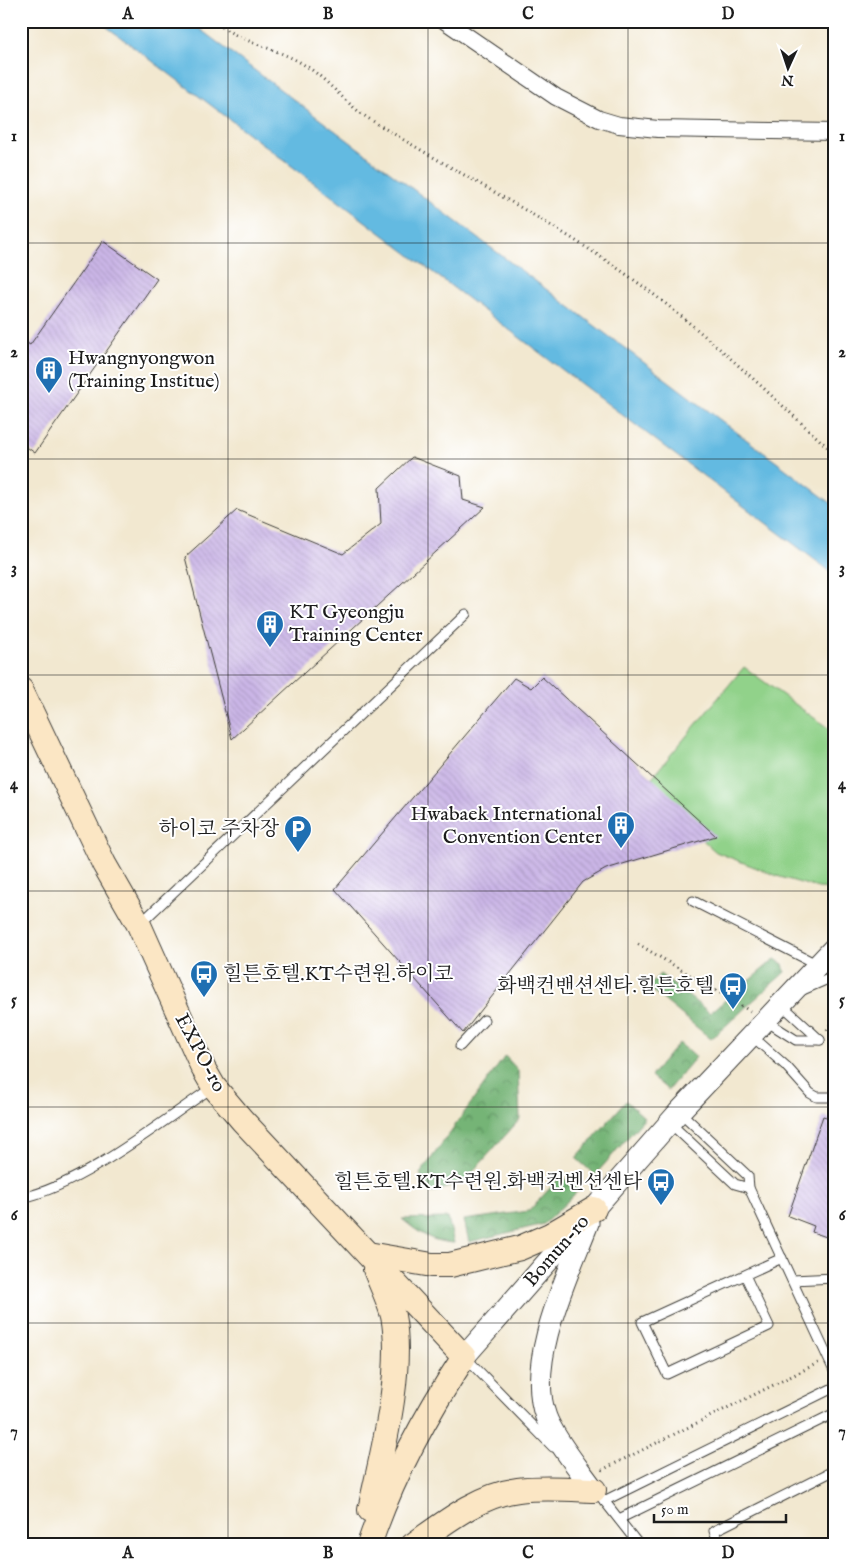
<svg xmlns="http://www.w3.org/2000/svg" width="856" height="1566" font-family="'IM FELL English','Noto Serif KR',serif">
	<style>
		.forest { fill: url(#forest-crowns); stroke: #486849 }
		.park { fill: #91d28a; stroke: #567753 }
		.water { fill: #64bae1; stroke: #406b7e }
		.building { fill: url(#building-back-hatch) }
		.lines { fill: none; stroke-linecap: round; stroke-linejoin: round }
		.service-casing { stroke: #3c3b37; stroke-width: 11 }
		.minor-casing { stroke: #3c3b37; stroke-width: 18 }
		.tertiary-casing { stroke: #3c3b37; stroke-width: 23 }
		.secondary-casing { stroke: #3c3b37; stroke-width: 26 }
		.path { stroke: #3c3b37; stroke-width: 3; stroke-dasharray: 1 4; stroke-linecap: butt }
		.service { stroke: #fff; stroke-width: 9 }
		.minor { stroke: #fff; stroke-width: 16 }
		.tertiary { stroke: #fff; stroke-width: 21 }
		.secondary { stroke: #fbe6c4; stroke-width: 24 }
		.grid { fill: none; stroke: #1c1c1c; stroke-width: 1; stroke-opacity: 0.55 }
		.labels { text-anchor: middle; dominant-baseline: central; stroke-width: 4; stroke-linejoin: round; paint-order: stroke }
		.poi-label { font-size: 20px; fill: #1c1c1c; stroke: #fff; text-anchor: end }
		.street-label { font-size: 20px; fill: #1c1c1c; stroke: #fff }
		.neatline { fill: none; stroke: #1c1c1c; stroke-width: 2 }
		.grid-label { font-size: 16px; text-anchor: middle; font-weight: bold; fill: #1c1c1c }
	</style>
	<defs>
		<pattern id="forest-crowns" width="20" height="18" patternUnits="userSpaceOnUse" patternTransform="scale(1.25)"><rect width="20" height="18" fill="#74b476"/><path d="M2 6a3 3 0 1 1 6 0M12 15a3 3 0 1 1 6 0" fill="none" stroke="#5e9260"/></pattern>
		<pattern id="building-back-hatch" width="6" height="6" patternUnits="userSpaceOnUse" patternTransform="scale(1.25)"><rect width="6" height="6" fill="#cbb6e7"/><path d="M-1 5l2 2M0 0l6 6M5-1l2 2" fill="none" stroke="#ae9cc6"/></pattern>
	</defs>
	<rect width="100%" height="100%" fill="#fff"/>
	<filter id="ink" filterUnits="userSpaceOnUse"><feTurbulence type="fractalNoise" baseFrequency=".02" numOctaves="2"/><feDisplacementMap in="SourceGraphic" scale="10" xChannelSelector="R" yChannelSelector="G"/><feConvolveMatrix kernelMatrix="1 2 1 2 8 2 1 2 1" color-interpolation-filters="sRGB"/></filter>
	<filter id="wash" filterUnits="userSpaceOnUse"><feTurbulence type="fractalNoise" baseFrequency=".0096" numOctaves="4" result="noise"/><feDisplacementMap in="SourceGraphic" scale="20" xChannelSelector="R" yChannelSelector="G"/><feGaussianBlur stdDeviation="1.12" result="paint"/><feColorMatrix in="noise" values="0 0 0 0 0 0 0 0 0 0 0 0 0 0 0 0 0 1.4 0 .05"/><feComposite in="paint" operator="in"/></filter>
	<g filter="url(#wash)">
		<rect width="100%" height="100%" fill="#f2e8d0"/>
		<g class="forest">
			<path d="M775,959L783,964L785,972L711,1039L648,987L660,974L710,1013Z"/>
			<path d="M679,1043L696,1057L668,1090L651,1076Z"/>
			<path d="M505,1056L518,1070L520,1119L464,1182L431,1193L420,1174Z"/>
			<path d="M626,1101L645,1118L595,1175L576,1158Z"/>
			<path d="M561,1176L579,1190L544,1224L469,1242L464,1220L529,1211Z"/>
			<path d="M448,1218L454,1243C431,1242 419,1233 402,1219Z"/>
		</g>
		<path class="park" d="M744,667L835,733V889L818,888L780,877L716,852L644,787Z"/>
		<path class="water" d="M99,21H189L835,506V575Z"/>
		<g id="blocks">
			<g class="building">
				<path d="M103,241L157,279L35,453L21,443V339L30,345Z"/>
				<path d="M412,457L461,476L463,500L485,507L232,739L185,557L237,510L343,554L381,524L379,488Z"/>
				<path d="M542,677L716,836L606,869L583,882L463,1033L335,889L514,678L531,688Z"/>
				<path d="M823,1116L835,1120V1240L812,1232L814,1226L788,1216Z"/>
			</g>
		</g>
	</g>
	<g filter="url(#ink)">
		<use href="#blocks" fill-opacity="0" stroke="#3c3b37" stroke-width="1"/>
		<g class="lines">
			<g class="service-casing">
				<g id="service">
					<path d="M693,901L818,965"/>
					<path d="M141,923L466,614"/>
					<path d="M803,990L835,976"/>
					<path d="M781,1004L820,1040"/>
					<path d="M766,1021L796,1040H820"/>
					<path d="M752,1036L786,1066L810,1093L817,1097H835"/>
					<path d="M460,1046L484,1020"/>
					<path d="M680,1112L748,1176L749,1188L835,1373"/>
					<path d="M670,1123L735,1184L749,1188"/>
					<path d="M21,1198C81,1186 161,1122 213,1087"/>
					<path d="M745,1275L769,1326L667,1374L642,1322L782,1258"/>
					<path d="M792,1280L835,1278"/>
					<path d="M466,1358L553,1447"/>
					<path d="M602,1498L639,1545"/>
					<path d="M604,1501L835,1387"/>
					<path d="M619,1519L835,1413"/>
					<path d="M720,1545L714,1531L835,1470"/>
				</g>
			</g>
			<g class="minor-casing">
				<path id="minor" d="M445,21L556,97L599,119L619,125L658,129L835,132"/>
			</g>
			<g class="tertiary-casing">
				<g id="tertiary">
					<path d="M588,1223C568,1275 525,1362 546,1417C554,1439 580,1470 594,1490"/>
					<path d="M464,1357L678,1113L835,947"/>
				</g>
			</g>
			<g class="secondary-casing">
				<g id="secondary">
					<path d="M21,690L104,864L139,925L203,1068L214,1087L242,1120L464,1357C425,1416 392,1477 369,1545"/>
					<path d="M368,1254L432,1265H450L520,1248L550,1235L594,1209"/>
					<path d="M370,1510C382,1454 404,1372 393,1316C389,1300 381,1285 375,1269"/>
					<path d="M413,1545C444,1523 479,1495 518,1490C543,1487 569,1489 594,1490"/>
				</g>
			</g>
			<g class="path">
				<path d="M214,21C240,43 275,47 303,64C328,79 346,105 371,120C466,179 569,229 657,297C719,345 777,401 835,454"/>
				<path d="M638,944L750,1011"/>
				<path d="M827,1030L835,1017"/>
				<path d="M602,1470L818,1363"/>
			</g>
			<use href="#service" class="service"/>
			<use href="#minor" class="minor"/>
			<use href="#tertiary" class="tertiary"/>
			<use href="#secondary" class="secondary"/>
		</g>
	</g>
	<path class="grid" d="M228,21V1545M428,21V1545M628,21V1545M21,243H835M21,459H835M21,675H835M21,891H835M21,1107H835M21,1323H835"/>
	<defs>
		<g id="building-pin" transform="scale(1.4375)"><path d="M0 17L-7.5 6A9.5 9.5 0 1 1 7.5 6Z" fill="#1f6fb2" stroke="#fff"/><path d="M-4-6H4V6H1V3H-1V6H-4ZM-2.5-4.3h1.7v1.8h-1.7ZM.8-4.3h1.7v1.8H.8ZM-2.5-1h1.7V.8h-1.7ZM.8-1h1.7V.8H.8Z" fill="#fff"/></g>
		<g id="parking-pin" transform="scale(1.4375)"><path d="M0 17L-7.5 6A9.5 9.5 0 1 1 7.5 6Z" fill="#1f6fb2" stroke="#fff"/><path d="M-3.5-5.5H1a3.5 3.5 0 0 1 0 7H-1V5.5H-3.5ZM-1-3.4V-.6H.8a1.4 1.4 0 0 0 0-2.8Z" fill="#fff"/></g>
		<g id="bus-pin" transform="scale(1.4375)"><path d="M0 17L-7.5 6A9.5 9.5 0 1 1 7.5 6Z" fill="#1f6fb2" stroke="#fff"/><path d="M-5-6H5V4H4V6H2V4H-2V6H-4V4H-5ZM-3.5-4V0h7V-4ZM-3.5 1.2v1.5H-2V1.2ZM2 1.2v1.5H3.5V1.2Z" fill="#fff"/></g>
	</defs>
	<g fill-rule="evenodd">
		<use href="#building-pin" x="49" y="370"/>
		<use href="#building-pin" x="270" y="624"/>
		<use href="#building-pin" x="621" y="825"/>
		<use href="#parking-pin" x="298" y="829"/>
		<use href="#bus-pin" x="204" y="974"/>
		<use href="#bus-pin" x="733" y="986"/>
		<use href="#bus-pin" x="661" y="1182"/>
	</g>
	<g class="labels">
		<g class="poi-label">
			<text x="68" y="358" text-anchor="start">Hwangnyongwon<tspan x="68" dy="23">(Training Institue)</tspan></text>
			<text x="289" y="612" text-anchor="start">KT Gyeongju<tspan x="289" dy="23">Training Center</tspan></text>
			<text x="602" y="814">Hwabaek International<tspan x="602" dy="23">Convention Center</tspan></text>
			<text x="279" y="829">하이코 주차장</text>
			<text x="223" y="974" text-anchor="start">힐튼호텔.KT수련원.하이코</text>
			<text x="714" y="986">화백컨밴션센타.힐튼호텔</text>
			<text x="642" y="1182">힐튼호텔.KT수련원.화백컨벤션센타</text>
		</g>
		<g class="street-label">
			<text transform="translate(200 1053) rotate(62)">EXPO-ro</text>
			<text transform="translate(557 1251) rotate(-49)">Bomun-ro</text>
		</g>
	</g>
	<rect width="856" height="1566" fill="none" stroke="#fff" stroke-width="55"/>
	<g transform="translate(788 68) rotate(183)" stroke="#ffffff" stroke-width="4" paint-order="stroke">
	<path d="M0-4L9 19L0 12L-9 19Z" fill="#1c1c1c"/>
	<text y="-8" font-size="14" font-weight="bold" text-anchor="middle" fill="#1c1c1c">N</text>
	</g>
	<path d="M654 1514v8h132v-8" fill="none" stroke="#1c1c1c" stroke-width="2.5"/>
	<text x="661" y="1514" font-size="15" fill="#1c1c1c" stroke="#ffffff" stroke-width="4" paint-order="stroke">50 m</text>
	<rect x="28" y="28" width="800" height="1510" class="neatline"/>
	<g class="grid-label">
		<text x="128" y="19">A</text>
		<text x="328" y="19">B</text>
		<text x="528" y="19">C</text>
		<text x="728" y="19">D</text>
		<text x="14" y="141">1</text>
		<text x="842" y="141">1</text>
		<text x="14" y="357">2</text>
		<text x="842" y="357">2</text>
		<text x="14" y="573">3</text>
		<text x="842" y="573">3</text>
		<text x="14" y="789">4</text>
		<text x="842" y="789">4</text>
		<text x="14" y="1005">5</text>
		<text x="842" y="1005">5</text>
		<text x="14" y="1220">6</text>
		<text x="842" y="1220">6</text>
		<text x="14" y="1436">7</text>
		<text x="842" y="1436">7</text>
		<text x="128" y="1558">A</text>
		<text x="328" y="1558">B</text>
		<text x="528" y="1558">C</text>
		<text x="728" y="1558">D</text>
	</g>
</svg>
